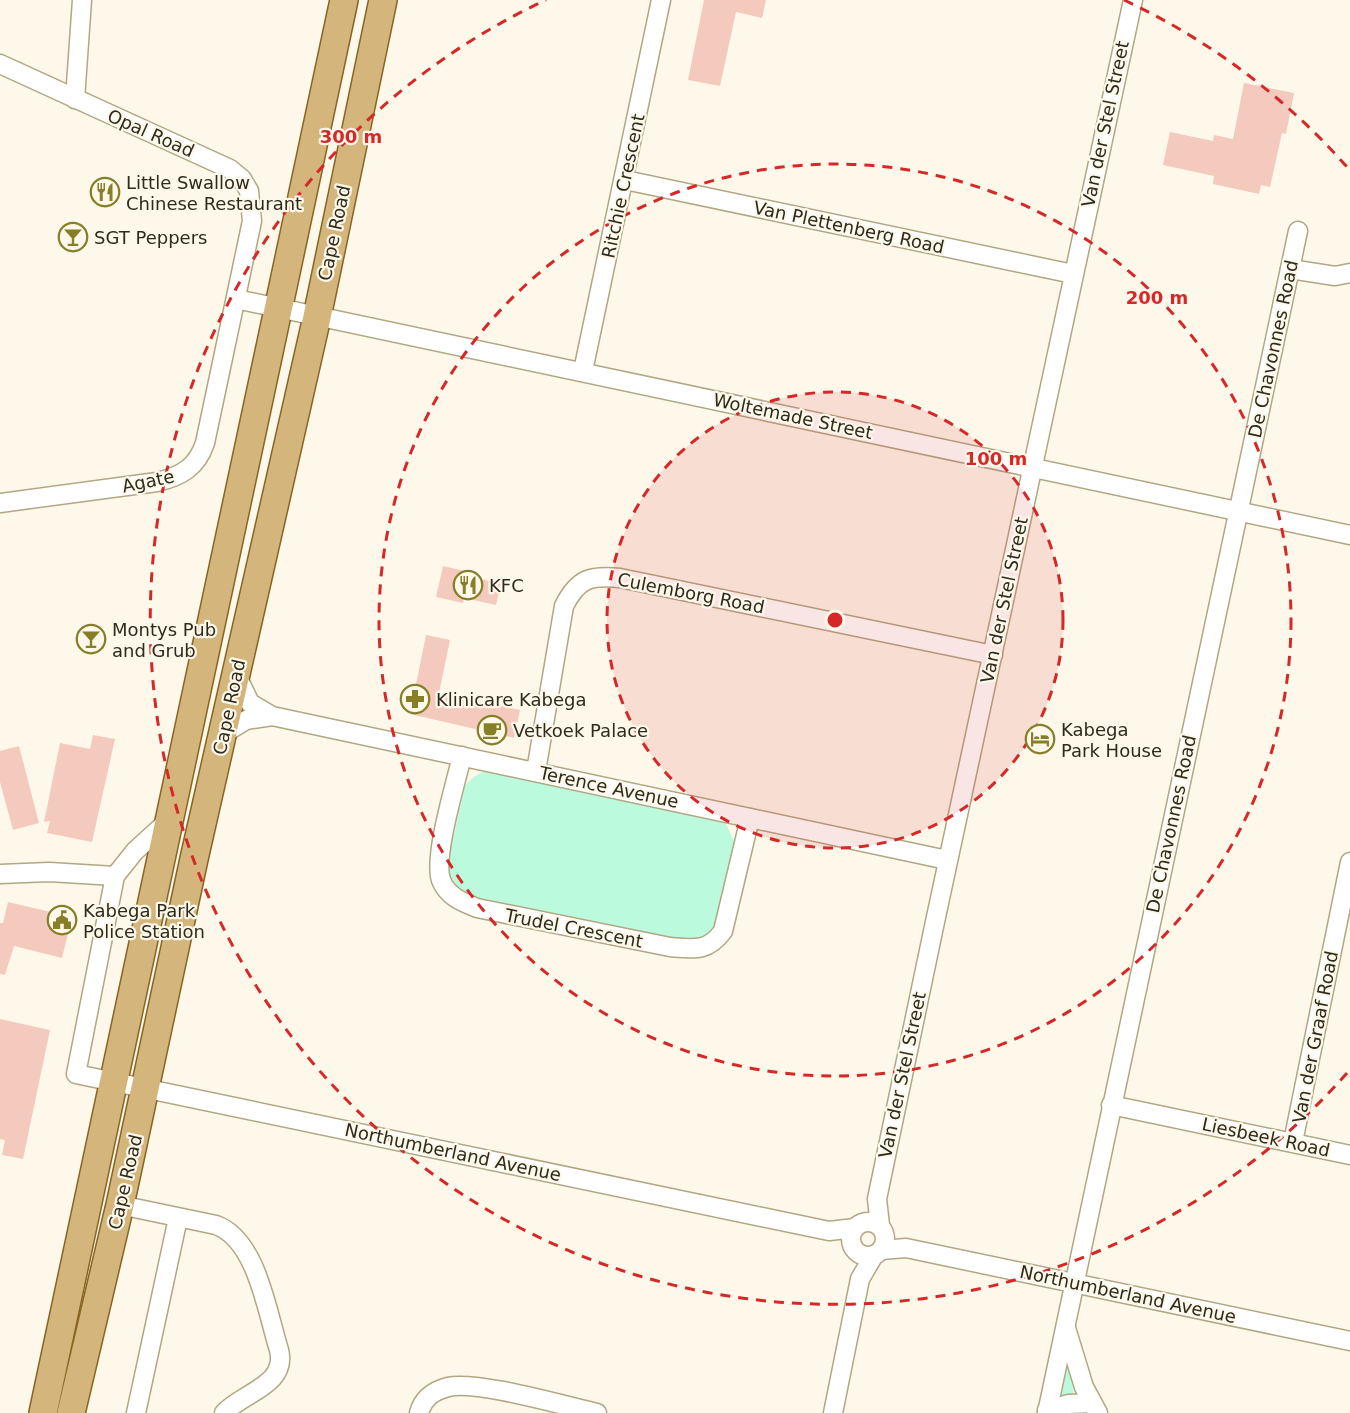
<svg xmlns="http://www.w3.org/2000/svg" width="1350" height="1413" font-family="'DejaVu Sans',sans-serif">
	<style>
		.green { fill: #bcfadd }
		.building { fill: #f4cabe }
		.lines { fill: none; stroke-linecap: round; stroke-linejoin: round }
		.street-casing { stroke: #b2a683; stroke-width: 21 }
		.primary-casing { stroke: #886522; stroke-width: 30 }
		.street { stroke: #fff; stroke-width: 18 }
		.primary { stroke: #d4b67d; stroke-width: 27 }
		.ring { fill: none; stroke: #d62828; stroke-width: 3; stroke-dasharray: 10 8 }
		.labels { text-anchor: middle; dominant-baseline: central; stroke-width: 4.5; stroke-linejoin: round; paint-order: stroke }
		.street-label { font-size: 18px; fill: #2e2a1c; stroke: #fdf8ea }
		.poi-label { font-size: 18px; fill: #2e2a1c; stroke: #fdf8ea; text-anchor: start }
		.centre { fill: #d62828; stroke: #fdf8ea; stroke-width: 3 }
		.ring-label { font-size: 18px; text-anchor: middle; font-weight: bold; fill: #d62828; stroke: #fdf8ea; stroke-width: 4.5; stroke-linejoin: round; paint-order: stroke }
	</style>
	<rect width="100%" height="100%" fill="#fdf8ea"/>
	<g class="green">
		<path d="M485,771L725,822L735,843L714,934L690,942L469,896L454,888L446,871L465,785L475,776Z"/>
		<path d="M1068,1361L1075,1399L1061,1396Z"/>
	</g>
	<g class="building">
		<path d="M704,0H766L762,18L736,12L720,86L688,80Z"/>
		<path d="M1244,83L1294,93L1286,134L1282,133L1270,187L1261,185L1259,194L1213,184L1214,176L1163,165L1170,132L1213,141L1214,135L1233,139Z"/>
		<path d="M443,566L478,574L477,578L501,584L496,605L464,598L463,603L436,597Z"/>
		<path d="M426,635L450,640L439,693L520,710L514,738L410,714Z"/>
		<path d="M93,735L115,739L92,842L47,833L50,821L44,822L60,743L90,749Z"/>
		<path d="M19,746L39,823L13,830L0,782V751Z"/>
		<path d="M8,902L72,917L62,958L14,946L5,975L0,974V923H3Z"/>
		<path d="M0,1019L50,1030L23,1159L2,1155L5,1140L0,1139Z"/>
	</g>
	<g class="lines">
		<g class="street-casing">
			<g id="street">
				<path d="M0,64L230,169L242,179L249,191L252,221L205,443C197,467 182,476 157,482L0,503"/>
				<path d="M75,99L82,0"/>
				<path d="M625,180L1073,274"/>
				<path d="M1290,269L1335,276L1350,273"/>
				<path d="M236,299L1350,535"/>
				<path d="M583,371L661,0"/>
				<path d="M236,674L250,703L272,716L947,860"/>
				<path d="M223,734L246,720L272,716"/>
				<path d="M462,756C456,782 433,857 441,880C447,896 462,902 477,908L670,947C694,949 708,952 723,931L750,818"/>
				<path d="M536,771L564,606C578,578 591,575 620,578L993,655"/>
				<path d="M169,820L135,851L115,876L76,1074L829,1231L855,1228"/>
				<path d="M0,874L49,872L115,876"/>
				<path d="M1111,1105L1350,1155"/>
				<path d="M1293,1142L1350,862"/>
				<path d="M120,1205L216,1225C257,1240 267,1312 279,1350C288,1385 242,1393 224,1413"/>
				<circle cx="868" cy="1239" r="17"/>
				<path d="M880,1225L877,1199C960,799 1046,400 1133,0"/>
				<path d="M881,1250L906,1248L1350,1341"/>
				<path d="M1066,1328L1084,1387L1098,1413"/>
				<path d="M1047,1410L1069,1404L1091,1403"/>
				<path d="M136,1413L178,1218"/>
				<path d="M419,1413C423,1398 433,1391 448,1387C476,1380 565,1406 597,1413"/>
				<path d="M833,1413L860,1279L874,1255"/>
				<path d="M1047,1413L1298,231"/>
			</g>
		</g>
		<g class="primary-casing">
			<g id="primary">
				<path d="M43,1413L344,0"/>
				<path d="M71,1413L120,1205L194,859L317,317L383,0"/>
			</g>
		</g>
		<use href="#street" class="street"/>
		<use href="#primary" class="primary"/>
	</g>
	<circle cx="835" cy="620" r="228" fill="#d62828" fill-opacity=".12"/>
	<g class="ring">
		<circle cx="835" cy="620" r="228"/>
		<circle cx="835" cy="620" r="456"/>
		<path d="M1347 1073A684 684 0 1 1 546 0M1124 0A684 684 0 0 1 1347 167"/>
	</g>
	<defs>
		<g id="restaurant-ring" transform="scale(1.5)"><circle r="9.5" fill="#fdf8ea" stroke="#877f27" stroke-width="1.5"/><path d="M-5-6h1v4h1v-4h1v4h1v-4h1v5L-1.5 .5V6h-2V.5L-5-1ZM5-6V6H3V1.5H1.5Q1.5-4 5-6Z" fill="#877f27"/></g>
		<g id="bar-ring" transform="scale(1.5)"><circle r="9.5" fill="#fdf8ea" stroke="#877f27" stroke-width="1.5"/><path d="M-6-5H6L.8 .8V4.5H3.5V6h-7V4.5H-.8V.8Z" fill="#877f27"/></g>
		<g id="pharmacy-ring" transform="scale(1.5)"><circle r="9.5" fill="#fdf8ea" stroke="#877f27" stroke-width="1.5"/><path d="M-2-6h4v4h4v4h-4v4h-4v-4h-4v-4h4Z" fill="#877f27"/></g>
		<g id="cafe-ring" transform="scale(1.5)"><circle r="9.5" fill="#fdf8ea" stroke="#877f27" stroke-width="1.5"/><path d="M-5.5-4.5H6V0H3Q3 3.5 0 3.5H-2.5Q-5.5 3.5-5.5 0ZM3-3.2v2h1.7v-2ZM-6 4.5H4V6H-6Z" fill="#877f27"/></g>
		<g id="hotel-ring" transform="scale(1.5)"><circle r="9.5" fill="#fdf8ea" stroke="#877f27" stroke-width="1.5"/><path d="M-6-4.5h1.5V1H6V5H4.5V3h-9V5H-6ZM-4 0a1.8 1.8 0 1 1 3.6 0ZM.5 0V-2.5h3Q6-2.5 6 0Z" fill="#877f27"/></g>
		<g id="civic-ring" transform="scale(1.5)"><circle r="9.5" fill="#fdf8ea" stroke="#877f27" stroke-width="1.5"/><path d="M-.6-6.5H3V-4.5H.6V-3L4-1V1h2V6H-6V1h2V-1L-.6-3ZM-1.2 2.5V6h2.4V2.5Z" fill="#877f27"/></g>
	</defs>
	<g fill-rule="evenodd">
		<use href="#restaurant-ring" x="105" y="192"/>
		<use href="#bar-ring" x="73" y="237"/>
		<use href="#restaurant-ring" x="468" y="585"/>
		<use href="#bar-ring" x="91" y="639"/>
		<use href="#pharmacy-ring" x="415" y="699"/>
		<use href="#cafe-ring" x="492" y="730"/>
		<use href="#hotel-ring" x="1040" y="739"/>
		<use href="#civic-ring" x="62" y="920"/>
	</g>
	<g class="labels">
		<g class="street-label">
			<text transform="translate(1105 124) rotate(-78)">Van der Stel Street</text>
			<text transform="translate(151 133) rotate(24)">Opal Road</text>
			<text transform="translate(623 186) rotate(-78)">Ritchie Crescent</text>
			<text transform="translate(849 227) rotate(12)">Van Plettenberg Road</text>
			<text transform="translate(334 233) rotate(-78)">Cape Road</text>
			<text transform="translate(1273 349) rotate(-78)">De Chavonnes Road</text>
			<text transform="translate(793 416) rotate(12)">Woltemade Street</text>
			<text transform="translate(148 481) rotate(-12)">Agate</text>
			<text transform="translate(691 593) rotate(11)">Culemborg Road</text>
			<text transform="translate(1004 600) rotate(-78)">Van der Stel Street</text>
			<text transform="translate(229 707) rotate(-78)">Cape Road</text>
			<text transform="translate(609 787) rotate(12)">Terence Avenue</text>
			<text transform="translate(1171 824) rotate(-78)">De Chavonnes Road</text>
			<text transform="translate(574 928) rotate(11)">Trudel Crescent</text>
			<text transform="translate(1315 1037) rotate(-79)">Van der Graaf Road</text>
			<text transform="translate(902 1075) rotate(-78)">Van der Stel Street</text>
			<text transform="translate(1266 1137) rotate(12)">Liesbeek Road</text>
			<text transform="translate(453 1152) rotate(12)">Northumberland Avenue</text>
			<text transform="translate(125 1182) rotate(-77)">Cape Road</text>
			<text transform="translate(1128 1294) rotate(12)">Northumberland Avenue</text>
		</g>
		<g class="poi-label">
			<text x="126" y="182">Little Swallow<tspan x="126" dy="21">Chinese Restaurant</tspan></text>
			<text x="94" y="237">SGT Peppers</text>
			<text x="489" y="585">KFC</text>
			<text x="112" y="629">Montys Pub<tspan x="112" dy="21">and Grub</tspan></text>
			<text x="436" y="699">Klinicare Kabega</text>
			<text x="1061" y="729">Kabega<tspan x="1061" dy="21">Park House</tspan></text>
			<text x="513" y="730">Vetkoek Palace</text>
			<text x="83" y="910">Kabega Park<tspan x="83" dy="21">Police Station</tspan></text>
		</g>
	</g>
	<circle cx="835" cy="620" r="9" class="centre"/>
	<g class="ring-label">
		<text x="351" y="143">300 m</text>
		<text x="1157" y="304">200 m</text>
		<text x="996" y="465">100 m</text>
	</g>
</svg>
